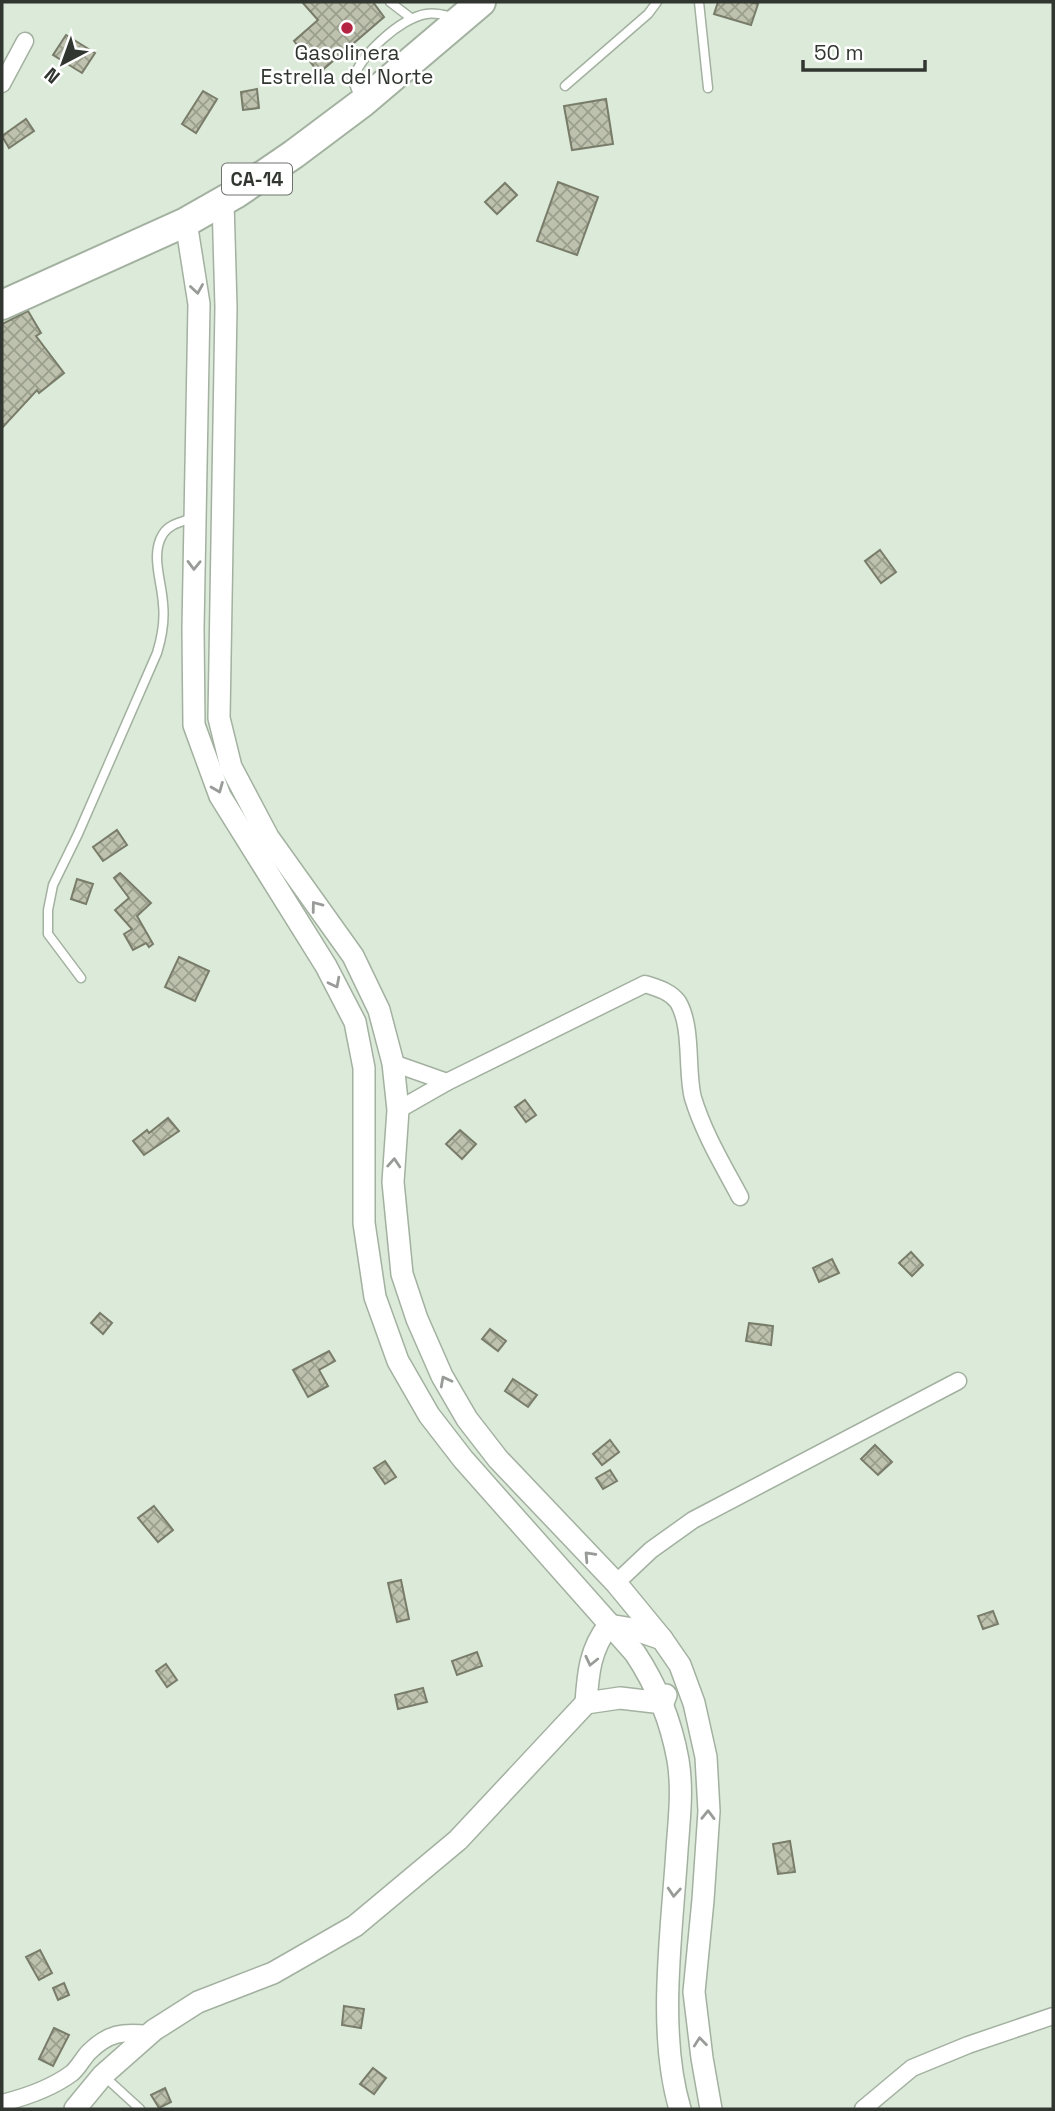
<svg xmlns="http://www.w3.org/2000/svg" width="1055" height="2111" font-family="'Space Grotesk',sans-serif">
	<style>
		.building { fill: url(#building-cross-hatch); stroke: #797c69; stroke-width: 2 }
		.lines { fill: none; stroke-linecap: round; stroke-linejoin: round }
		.lane-casing { stroke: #a3b1a0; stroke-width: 11 }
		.street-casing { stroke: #a3b1a0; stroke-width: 19 }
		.secondary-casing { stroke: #a3b1a0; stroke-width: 24 }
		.highway-casing { stroke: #a3b1a0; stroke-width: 32 }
		.lane { stroke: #fff; stroke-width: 8 }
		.street { stroke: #fff; stroke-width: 16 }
		.secondary { stroke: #fff; stroke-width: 21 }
		.highway { stroke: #fff; stroke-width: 28 }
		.oneway { stroke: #989b98 }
		.poi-dot { fill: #b52343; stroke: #fff; stroke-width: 2.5 }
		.labels { text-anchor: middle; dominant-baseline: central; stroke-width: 5; stroke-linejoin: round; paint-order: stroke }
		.shield { fill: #fff; stroke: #6f736e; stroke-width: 2 }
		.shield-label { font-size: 19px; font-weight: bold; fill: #313730 }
		.poi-label { font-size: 21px; fill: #313730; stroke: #fff }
	</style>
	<defs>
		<pattern id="building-cross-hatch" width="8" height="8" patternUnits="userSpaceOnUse" patternTransform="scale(1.75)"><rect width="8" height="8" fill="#bdc1ad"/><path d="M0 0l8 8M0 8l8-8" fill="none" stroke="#9a9e8d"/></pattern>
	</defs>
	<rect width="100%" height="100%" fill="#dbead9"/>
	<g class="building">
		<path d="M302,2H373L384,17L319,73L294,41L318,20Z"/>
		<path d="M718,2H750L758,4L751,25L714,14Z"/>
		<path d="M66,35L95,53L82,73L53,55Z"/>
		<path d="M257,89L259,108L243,110L241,92Z"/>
		<path d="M203,91L217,99L196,133L182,124Z"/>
		<path d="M606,99L613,144L572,150L564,106Z"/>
		<path d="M26,119L34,131L9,148L2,136Z"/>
		<path d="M558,182L598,197L577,255L537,241Z"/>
		<path d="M505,183L517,195L497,214L485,202Z"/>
		<path d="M28,311L41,333L36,336L64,373L39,393L37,390L2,428V324Z"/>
		<path d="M880,550L896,572L881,583L865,561Z"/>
		<path d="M117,830L127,845L103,861L93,847Z"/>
		<path d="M120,873L151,903L137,916L153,944L149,947L146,943L133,950L124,934L132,929L115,910L129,898L114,878Z"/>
		<path d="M77,879L93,884L86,904L71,899Z"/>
		<path d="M179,957L209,971L195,1001L165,987Z"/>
		<path d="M525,1100L536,1115L526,1122L515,1107Z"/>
		<path d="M168,1118L179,1131L144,1155L133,1141L147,1130L149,1133Z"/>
		<path d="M460,1130L476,1144L462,1159L446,1144Z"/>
		<path d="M911,1252L923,1265L912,1276L899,1263Z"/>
		<path d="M832,1259L839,1273L819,1282L813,1268Z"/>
		<path d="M100,1313L112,1323L103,1334L91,1323Z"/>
		<path d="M749,1323L773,1326L771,1345L746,1341Z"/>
		<path d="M490,1329L506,1341L498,1351L482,1339Z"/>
		<path d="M329,1351L335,1361L319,1370L328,1386L308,1397L293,1370Z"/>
		<path d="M513,1379L537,1395L528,1407L505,1391Z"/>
		<path d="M610,1440L619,1452L602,1465L593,1454Z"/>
		<path d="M875,1445L892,1462L878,1475L861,1459Z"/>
		<path d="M385,1461L396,1477L385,1484L374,1468Z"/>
		<path d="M610,1470L617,1481L603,1489L596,1478Z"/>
		<path d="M154,1506L173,1530L158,1542L138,1518Z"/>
		<path d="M401,1580L409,1619L397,1622L388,1583Z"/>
		<path d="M993,1611L998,1624L983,1629L978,1616Z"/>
		<path d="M477,1652L482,1666L457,1675L452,1661Z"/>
		<path d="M166,1664L177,1680L167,1687L156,1671Z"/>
		<path d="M423,1688L427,1702L398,1709L395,1695Z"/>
		<path d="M790,1841L795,1872L778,1874L773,1844Z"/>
		<path d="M40,1950L52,1973L39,1980L26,1957Z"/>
		<path d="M64,1983L69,1995L58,2000L53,1988Z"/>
		<path d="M344,2006L364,2009L361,2028L342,2025Z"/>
		<path d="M54,2028L69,2035L53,2066L39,2059Z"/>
		<path d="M373,2068L386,2078L374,2094L360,2084Z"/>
		<path d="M165,2088L171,2102L159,2108L151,2095Z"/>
	</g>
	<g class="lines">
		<g class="lane-casing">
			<g id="lane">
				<path d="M390,2L411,18"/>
				<path d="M699,2L708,88"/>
				<path d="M565,86L648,14L657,2"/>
				<path d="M359,97L353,81C358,56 401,18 426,14C436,12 444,15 453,17"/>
				<path d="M81,978L48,934V910L53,885L78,834L157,653C162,637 165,622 163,604C162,582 150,554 163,534C169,524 182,522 192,518"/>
				<path d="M105,2077L140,2109"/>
			</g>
		</g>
		<g class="street-casing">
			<g id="street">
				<path d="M2,84L25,41"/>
				<path d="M393,1063L447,1082"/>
				<path d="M398,1110L447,1082L645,984C657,988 670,991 678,1002C693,1027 686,1072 693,1098C704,1134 723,1165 740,1197"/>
				<path d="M616,1583L651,1550L693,1520L958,1381"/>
				<path d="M2,2103C26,2097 52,2088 72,2073C79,2067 83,2058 89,2052C108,2033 123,2031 148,2034"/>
				<path d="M863,2109L912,2068L968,2045L1053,2016"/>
			</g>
		</g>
		<g class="secondary-casing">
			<g id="secondary">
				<path d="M223,201L226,307L219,718L231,767L268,837L353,956L379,1010L393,1063L398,1110L393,1182L402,1274L417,1319L442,1376L467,1419L498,1459L616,1583L662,1639L680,1665L694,1703L706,1757L709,1811L703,1900L694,1992L702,2058L711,2109"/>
				<path d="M186,222L199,304L193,629L194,725L220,796L326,966L355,1022L364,1068V1223L375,1297L398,1361L429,1415L463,1459L635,1653C657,1686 671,1721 678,1760C683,1790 679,1821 677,1850C672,1931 657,2032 680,2109"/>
				<path d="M586,1703C588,1673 590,1649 609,1625L633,1629L662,1639"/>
				<path d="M75,2109L103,2075L154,2030L198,2002L273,1973L355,1926L458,1840L586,1703L620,1698L663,1703L666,1695"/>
			</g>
		</g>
		<g class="highway-casing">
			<path id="highway" d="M2,305L186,222L237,193L294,154L362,103L481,2"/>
		</g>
		<use href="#lane" class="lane"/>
		<use href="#street" class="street"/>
		<use href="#secondary" class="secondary"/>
		<use href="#highway" class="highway"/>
	</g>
	<defs><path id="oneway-chevron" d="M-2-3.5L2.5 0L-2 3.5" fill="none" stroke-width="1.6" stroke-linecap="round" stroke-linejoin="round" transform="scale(1.75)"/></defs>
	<g class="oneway">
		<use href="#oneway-chevron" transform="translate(197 289) rotate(81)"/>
		<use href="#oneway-chevron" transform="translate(194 565) rotate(91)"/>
		<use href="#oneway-chevron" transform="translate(218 788) rotate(68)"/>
		<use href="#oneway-chevron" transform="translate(316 906) rotate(-127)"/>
		<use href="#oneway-chevron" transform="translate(335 983) rotate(63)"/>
		<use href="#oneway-chevron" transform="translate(394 1163) rotate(-86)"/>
		<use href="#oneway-chevron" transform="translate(445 1381) rotate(-118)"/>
		<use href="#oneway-chevron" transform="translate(589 1556) rotate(-133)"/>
		<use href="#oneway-chevron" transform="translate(591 1661) rotate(103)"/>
		<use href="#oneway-chevron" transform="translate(708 1815) rotate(-89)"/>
		<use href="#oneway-chevron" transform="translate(674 1892) rotate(94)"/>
		<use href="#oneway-chevron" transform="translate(700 2042) rotate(-96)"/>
	</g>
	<circle class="poi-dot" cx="347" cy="28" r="7"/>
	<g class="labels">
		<rect class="shield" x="222" y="163.5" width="70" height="31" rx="5"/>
		<g class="shield-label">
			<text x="257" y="179">CA-14</text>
		</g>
		<g class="poi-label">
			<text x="347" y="52">Gasolinera<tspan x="347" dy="24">Estrella del Norte</tspan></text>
		</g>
	</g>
	<rect width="1055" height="2111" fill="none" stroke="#313730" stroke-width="7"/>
	<g transform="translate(63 63) rotate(221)" stroke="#ffffff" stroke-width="5" paint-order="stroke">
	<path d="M0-5L12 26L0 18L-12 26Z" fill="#313730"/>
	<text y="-10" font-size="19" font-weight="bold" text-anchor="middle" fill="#313730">N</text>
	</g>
	<path d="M803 60v10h122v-10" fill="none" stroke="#313730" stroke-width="3.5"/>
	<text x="814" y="60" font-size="21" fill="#313730" stroke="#ffffff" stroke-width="5" paint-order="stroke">50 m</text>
</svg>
